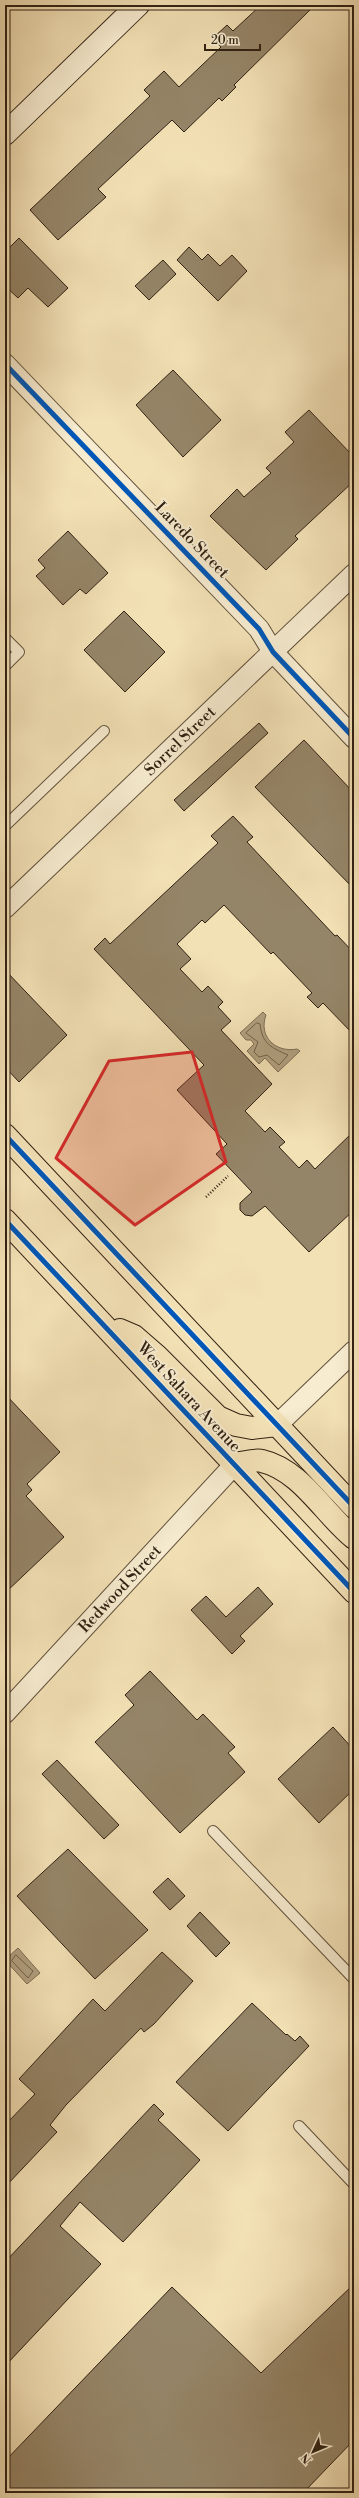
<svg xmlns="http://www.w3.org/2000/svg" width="359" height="2498" font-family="'Libre Bodoni',serif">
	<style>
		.water { fill: #b1a07f; stroke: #7d6d54 }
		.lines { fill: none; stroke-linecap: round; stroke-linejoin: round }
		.shore { stroke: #706049; stroke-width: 1 }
		.building { fill: #958568; stroke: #302113 }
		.lane-casing { stroke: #61513c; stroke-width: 12 }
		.street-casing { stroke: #61513c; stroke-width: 22 }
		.secondary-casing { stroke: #302113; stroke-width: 24 }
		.primary-casing { stroke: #302113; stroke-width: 24 }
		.path { stroke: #302113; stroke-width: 2.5; stroke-dasharray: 1 2; stroke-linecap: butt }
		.lane { stroke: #f7ecd0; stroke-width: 10 }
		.street { stroke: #f7ecd0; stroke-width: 20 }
		.secondary { stroke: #f7ecd0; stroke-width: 22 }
		.primary { stroke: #f3e1b6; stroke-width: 22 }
		.cycleway-casing { stroke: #f7ecd0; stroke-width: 8 }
		.cycleway { stroke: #0057b8; stroke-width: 5 }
		.marked { fill: #d62828; fill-opacity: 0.2; stroke: #d62828; stroke-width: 3; stroke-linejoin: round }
		.labels { text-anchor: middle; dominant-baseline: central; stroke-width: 4; stroke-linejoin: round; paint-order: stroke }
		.street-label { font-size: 16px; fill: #302113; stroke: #f7ecd0 }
	</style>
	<rect width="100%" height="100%" fill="#f3e1b6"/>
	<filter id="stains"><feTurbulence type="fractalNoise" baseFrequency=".005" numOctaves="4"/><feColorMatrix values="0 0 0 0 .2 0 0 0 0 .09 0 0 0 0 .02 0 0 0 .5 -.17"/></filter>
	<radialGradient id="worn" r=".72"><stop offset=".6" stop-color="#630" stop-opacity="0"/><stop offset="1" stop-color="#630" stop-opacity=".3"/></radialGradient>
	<g class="water">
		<path d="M263,1012L266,1015C258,1037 276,1053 297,1049L300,1051L278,1072L265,1058L259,1064L247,1051L254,1044L251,1040H246L240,1033Z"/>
		<path d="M18,1948L40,1973L27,1984L5,1960Z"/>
	</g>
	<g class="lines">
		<g class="shore">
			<path d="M257,1023L260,1024C262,1044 272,1048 288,1055L279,1065L267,1055L259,1057L254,1052L258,1042L246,1033Z"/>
			<path d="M16,1955L33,1971L28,1978L12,1961Z"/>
		</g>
	</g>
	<g class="building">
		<path d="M261,5H315L234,85L236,87L222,101L219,98L184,132L172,120L98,189L106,197L58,240L30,210L150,96L144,90L164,71L179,87L221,47L213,38L227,25L233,31Z"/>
		<path d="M19,238L68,288L48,307L28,288L18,298L5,286V252Z"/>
		<path d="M189,247L202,260L208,254L220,266L232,255L247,271L218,301L177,260Z"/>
		<path d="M163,260L176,274L149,300L135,286Z"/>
		<path d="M173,370L221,420L183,457L136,405Z"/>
		<path d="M309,410L354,457V481L295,536L298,539L266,570L210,516L237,489L244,497L271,473L266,468L294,442L285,432Z"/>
		<path d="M68,531L108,573L86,594L80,589L63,605L36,576L45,568L38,560Z"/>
		<path d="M124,611L165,652L125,692L84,650Z"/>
		<path d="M259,723L268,733L184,811L174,800Z"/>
		<path d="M304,740L354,793V889L255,787Z"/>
		<path d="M233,816L253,837L247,842L335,936L337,935L354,953V1035L323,1003L318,1008L307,997L312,993L273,952L271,954L224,905L205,923L202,920L177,944L191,959L180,969L202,992L208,986L223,1002L218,1007L231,1021L221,1030L272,1084L245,1111L265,1132L270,1127L285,1142L279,1147L299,1168L307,1160L315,1169L354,1131V1210L309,1252L265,1206L252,1216L245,1215L240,1210V1203L252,1192L216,1154L227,1144L177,1090L204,1065L94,949L105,938L110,944L218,843L211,836Z"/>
		<path d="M5,970L67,1035L19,1082L5,1067Z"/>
		<path d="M5,1394L60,1452L27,1484L32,1490L26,1496L64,1537L5,1593Z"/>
		<path d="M258,1587L273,1604L240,1636L245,1641L232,1654L191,1610L206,1596L226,1617Z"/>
		<path d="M150,1671L197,1720L203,1714L235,1747L228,1753L245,1772L180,1833L95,1742L134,1705L125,1695Z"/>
		<path d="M333,1727L354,1750V1789L319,1823L278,1779Z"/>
		<path d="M57,1760L119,1825L104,1839L42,1774Z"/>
		<path d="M68,1849L148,1930L95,1979L17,1896Z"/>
		<path d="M168,1878L185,1896L170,1910L153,1892Z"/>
		<path d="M200,1912L230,1943L216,1957L187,1926Z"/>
		<path d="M162,1952L193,1981L154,2024L144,2032L141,2028L66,2105L50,2125L57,2132L5,2187V2125L35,2094L19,2079L93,1999L105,2011Z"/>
		<path d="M252,2003L286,2035L287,2034L295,2041L300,2036L309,2046L228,2131L176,2082Z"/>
		<path d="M154,2104L164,2114L158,2120L200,2160L123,2242L80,2202L60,2226L101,2264L5,2366V2262Z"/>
		<path d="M354,2284V2440L303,2493H5V2461L172,2287L261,2373Z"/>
	</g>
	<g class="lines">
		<g class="lane-casing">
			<g id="lane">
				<path d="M5,638L19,652L5,666"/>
				<path d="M5,826L104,731"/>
				<path d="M213,1831L354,1979"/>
				<path d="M299,2126L354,2184"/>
			</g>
		</g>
		<g class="street-casing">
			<g id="street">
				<path d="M5,364L259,629L273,652L354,738"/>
				<path d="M5,908L354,574"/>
				<path d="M277,1425L354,1351"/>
				<path d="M5,1713L235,1464"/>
			</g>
		</g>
		<g class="secondary-casing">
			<path id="secondary" d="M5,134L138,5"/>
		</g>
		<g class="primary-casing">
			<g id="primary">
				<path d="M5,1135L354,1507"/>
				<path d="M5,1220L354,1592"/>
				<path d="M120,1330L134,1336L157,1356L218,1417L236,1425L252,1428L277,1425"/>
				<path d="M235,1464C242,1463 255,1459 262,1461C301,1470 325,1515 354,1538"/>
			</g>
		</g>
		<path class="path" d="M206,1197L228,1176"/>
		<use href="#lane" class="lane"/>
		<use href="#street" class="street"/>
		<use href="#secondary" class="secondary"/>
		<use href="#primary" class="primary"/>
		<g class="cycleway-casing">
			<g id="cycleway">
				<path d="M5,364L259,629L273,652L354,738"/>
				<path d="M5,1135L354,1507"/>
				<path d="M5,1220L354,1592"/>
			</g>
		</g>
		<use href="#cycleway" class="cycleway"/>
	</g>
	<path class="marked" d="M192,1052L226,1162L135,1225L56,1158L109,1061Z"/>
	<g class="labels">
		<g class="street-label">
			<text transform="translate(192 540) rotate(46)">Laredo Street</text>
			<text transform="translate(180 741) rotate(-44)">Sorrel Street</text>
			<text transform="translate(189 1397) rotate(47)">West Sahara Avenue</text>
			<text transform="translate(120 1589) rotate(-47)">Redwood Street</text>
		</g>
	</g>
	<rect width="359" height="2498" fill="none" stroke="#f3e1b6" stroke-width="20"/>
	<rect x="6" y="6" width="347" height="2486" fill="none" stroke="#302113" stroke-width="2"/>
	<rect x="10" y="10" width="339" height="2478" fill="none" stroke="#302113"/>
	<g transform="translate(313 2452) rotate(226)" stroke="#f7ecd0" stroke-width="3" paint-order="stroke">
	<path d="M0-3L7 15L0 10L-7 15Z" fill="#302113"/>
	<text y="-6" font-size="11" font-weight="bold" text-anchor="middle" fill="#302113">N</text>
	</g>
	<path d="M205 44v6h55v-6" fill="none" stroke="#302113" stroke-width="2"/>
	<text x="211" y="44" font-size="12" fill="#302113" stroke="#f7ecd0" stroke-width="3" paint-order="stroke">20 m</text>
	<rect width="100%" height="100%" filter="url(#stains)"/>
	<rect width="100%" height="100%" fill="url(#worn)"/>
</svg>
